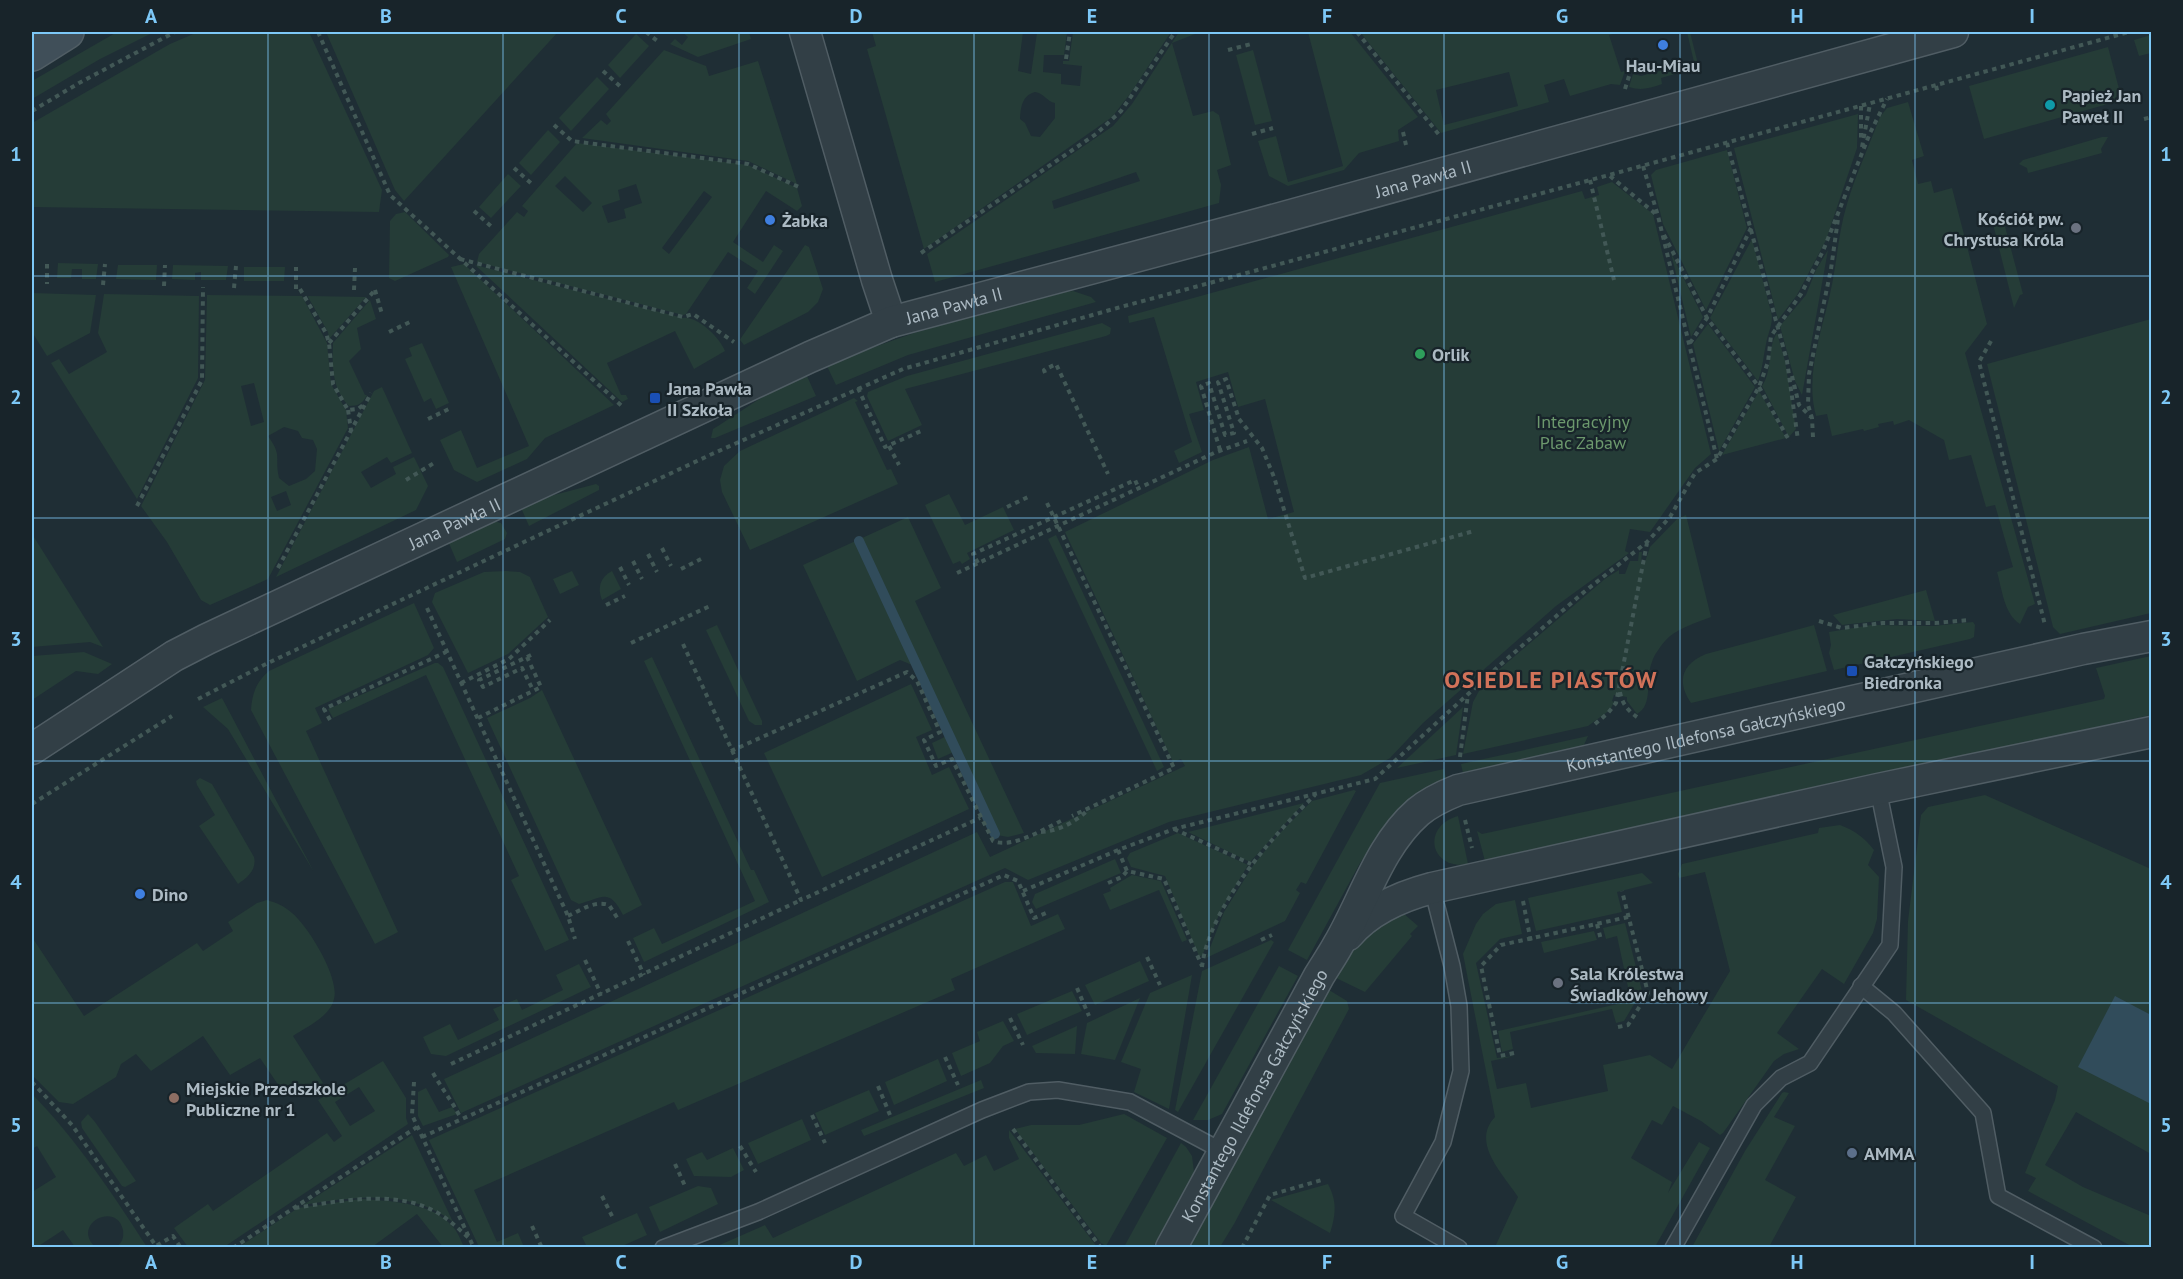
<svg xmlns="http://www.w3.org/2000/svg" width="2183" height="1279" font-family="'PT Sans',sans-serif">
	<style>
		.green { fill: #253c37; fill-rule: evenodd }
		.water { fill: #314c5b }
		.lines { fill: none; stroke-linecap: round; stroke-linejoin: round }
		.stream { stroke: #314c5b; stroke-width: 10 }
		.lane-casing { stroke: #505d64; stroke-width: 18 }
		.street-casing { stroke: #505d64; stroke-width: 33 }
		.secondary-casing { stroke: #505d64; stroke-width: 36 }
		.path { stroke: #425856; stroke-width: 4; stroke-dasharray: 4.5 4.5; stroke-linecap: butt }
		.lane { stroke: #323f46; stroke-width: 15 }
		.street { stroke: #323f46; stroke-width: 30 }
		.secondary { stroke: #404f59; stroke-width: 33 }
		.grid { fill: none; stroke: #7dc8f7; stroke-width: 1.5; stroke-opacity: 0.55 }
		.shop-dot { fill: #3f7fe0; stroke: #18242a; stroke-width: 2 }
		.culture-dot { fill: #0f9aa8; stroke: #18242a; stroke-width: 2 }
		.worship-dot { fill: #6b7280; stroke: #18242a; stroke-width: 2 }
		.leisure-dot { fill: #2e9e5b; stroke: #18242a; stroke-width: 2 }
		.transit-dot { fill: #1a4fb4; stroke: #18242a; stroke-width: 2 }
		.education-dot { fill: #8d6e63; stroke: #18242a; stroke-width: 2 }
		.service-dot { fill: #5c6f8a; stroke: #18242a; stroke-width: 2 }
		.labels { text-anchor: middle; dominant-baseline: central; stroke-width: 4.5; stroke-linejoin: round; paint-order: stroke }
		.poi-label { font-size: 18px; font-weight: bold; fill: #acbac3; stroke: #18242a; text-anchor: start }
		.street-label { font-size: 18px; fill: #acbac3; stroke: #18242a }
		.park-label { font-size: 18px; fill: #6c986d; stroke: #18242a }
		.district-label { font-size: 24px; font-weight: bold; letter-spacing: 1.5px; fill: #d27259; stroke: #18242a }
		.neatline { fill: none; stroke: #7dc8f7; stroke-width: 2 }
		.grid-label { font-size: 20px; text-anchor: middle; font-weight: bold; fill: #7dc8f7 }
	</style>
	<rect width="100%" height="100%" fill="#1f2e35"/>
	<g class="green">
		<path d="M117,32H154L100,59L32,99V81Z"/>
		<path d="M198,32H309L382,190L379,212L32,207V123L170,44Z"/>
		<path d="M326,32H558L404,201L395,190Z"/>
		<path d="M682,32H749L751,39L698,57L670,44L675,39L682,45L688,37Z"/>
		<path d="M872,32H1023L1018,71L1031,74L1037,33L1028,32H1067L1064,55H1044L1043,72L1061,74V84L1080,86L1082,66L1063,64V61H1069L1073,32H1171L1130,94L1112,117L924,249L867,49L876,46ZM1035,92C1044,93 1047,102 1055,103V118L1040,137L1031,136L1025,123L1020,119C1021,106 1022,96 1035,92Z"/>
		<path d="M1179,32H1195V34L1172,43L1193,116L1213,111L1219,115L1231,165L1217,170L1221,185L1219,203L935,282L927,254L1113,126L1132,104ZM1136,172L1140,181L1054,209L1052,201Z"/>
		<path d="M1308,32H1350L1418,117L1398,130L1399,141L1359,153L1344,170L1288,186L1269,176L1258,141L1276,136L1288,182L1343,166Z"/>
		<path d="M1360,32H1620L1609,35L1621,72L1625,71L1620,85L1611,84L1570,96L1564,79L1544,85L1549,102L1441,133ZM1509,72L1518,106L1444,125L1436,90Z"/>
		<path d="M1687,32H1690L1698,64L1696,68L1661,78L1662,84C1650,88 1641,91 1629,87L1633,74L1641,76L1694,62Z"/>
		<path d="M636,34L649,46L620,78L608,65Z"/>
		<path d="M2151,35V53L2139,56L2134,40Z"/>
		<path d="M2108,47L2122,100L1984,139L1969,86Z"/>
		<path d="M664,50L706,66L709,76L758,61L797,184L748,161L582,138L601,120L607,125L611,121L606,114Z"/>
		<path d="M1253,50L1272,121L1255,125L1236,55Z"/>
		<path d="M597,77L609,89L571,131L559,118Z"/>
		<path d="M1908,102L1924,156L1912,160L1918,184L1931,181L1934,193L1952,188L1987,324L1965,353L2035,604L2028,607L2020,624C2004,614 2002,589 1997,572L2013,567L1995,505L1986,507L1971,455L1949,460L1944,440L1909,420L1894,425L1893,421L1878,424L1879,427L1864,431L1863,429L1832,436L1827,414L1816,416C1805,376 1821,334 1830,294C1837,264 1838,233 1847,204C1856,174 1869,146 1880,117L1887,108Z"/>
		<path d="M1858,114L1857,148L1826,240L1797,295L1778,320L1734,148Z"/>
		<path d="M548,130L560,142L531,175L519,163Z"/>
		<path d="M2102,137H2108L2101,149L2102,153L2028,173L2027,168L2019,164L2023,160Z"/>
		<path d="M577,143L748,165L797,188L802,206L797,211L766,191L733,242L763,262L774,245L783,251L755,294L747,288L758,271L728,252L686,314L683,315L477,262L479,254L517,212L524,217L528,211L522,206ZM565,176L592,203L583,212L555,186ZM636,184L642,203L624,209L626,218L608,223L602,206L620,200L618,190ZM704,191L712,197L669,254L662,248Z"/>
		<path d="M1727,150L1747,228L1706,310L1663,224L1651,175L1656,170Z"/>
		<path d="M508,174L521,186L491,218L479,207Z"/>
		<path d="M1612,182L1653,214L1711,454L1695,468L1650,532L1630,529L1625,551L1629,553L1556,606L1423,723L1390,758L1361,775L1169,822L1028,880L1005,868L461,1113L444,1079L455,1074L977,832L990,857L1185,766L1181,759L1173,762L1065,532L1213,460L1249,447L1268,519L1294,512L1265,399L1238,407L1228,372L1196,382L1204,410L1189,414L1202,452L1179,463L1174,451L1192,442L1154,317L1129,323L1128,316L1582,191L1585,199L1599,195L1597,187Z"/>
		<path d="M405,212L449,255L448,257L395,281L389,278L390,221L396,214Z"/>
		<path d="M1991,216L1998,221L2003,219L2023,294L2020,295L2014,308Z"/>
		<path d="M1752,239L1772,316C1772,327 1768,333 1766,344C1763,358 1763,367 1758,381L1710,318Z"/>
		<path d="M805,245L809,247L823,289L818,302L808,312L744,345L740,340L741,338Z"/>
		<path d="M1828,250L1802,395L1795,381L1780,326L1806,295L1816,270Z"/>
		<path d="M1671,253L1703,317L1691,337Z"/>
		<path d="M58,263L98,264L96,279H82V269H72L71,278H57Z"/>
		<path d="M464,264L614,405L545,438L527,459L477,482L454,470L440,440L461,430L477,468L529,446L451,267Z"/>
		<path d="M118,265H157L156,280L116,279Z"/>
		<path d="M173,265L228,266L226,280H201V272L195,273V280L172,279Z"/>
		<path d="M475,265L683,318C698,316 720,338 725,351L694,369L675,331L607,363L621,395H626L628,399L622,402Z"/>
		<path d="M244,267H285L284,281H244Z"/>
		<path d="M1073,291L1091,297L1096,302L908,355L836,385L826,364L914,333L1048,294Z"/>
		<path d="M32,293L96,295L90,333L47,356L32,332Z"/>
		<path d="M104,294L199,296L198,378L137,499L51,363L59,359L69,374L107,352L98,333Z"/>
		<path d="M207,295L302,296L327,343L331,384L346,410L348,428L268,579L210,605L201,600L167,542L141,506L205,380ZM254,383L264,422L251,426L241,386ZM284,427L298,431L302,438L313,440L317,449L315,471L306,479L289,486L279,478C274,456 283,457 268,436ZM286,491L291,505L277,511L271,497Z"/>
		<path d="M308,297V296L366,297L329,339L328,332Z"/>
		<path d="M370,300L376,319L357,328L361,349L349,361L365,395H367C363,403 359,406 349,406C332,389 332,366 333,343Z"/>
		<path d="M2151,319V613L2060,634L2053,627L1987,364Z"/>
		<path d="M1102,323L1111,328L1110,334L1106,336L905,389L922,425L888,441L867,396L868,392L907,376Z"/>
		<path d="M1708,324L1755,387L1719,451L1693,344Z"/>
		<path d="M1777,333L1785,361L1796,429L1789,437L1762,386C1773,370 1767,347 1777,333Z"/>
		<path d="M422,343L449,403L436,409L431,398L424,402L405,359L412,356L409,348Z"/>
		<path d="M806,374L816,396L715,438H711L713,429L718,426L781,385Z"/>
		<path d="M382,387L412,453L391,463L387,457L361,472L371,488L396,474L393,467L414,457L428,486L416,510L276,577L374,391Z"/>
		<path d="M1759,391L1786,438L1722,455Z"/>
		<path d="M854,398L858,401L855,402L887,470L891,469L898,484L750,550L722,492L720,480L724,466L740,451Z"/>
		<path d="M596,484L599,486V490L529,526L522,510L523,506L535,500Z"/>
		<path d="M949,494L965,525L1003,507L1014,530L967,553L970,559L962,564L960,561L953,564L925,505Z"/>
		<path d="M1686,515L1711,617C1696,623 1675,629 1665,641C1660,647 1654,655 1652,662C1645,677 1654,705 1637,714L1627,701V697L1614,695L1612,701L1614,702L1610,710L1588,726L1463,754L1473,702L1479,691L1495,673L1606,578L1619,570V574H1625L1630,561H1638L1639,552H1642L1641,562H1645L1650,547L1677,519Z"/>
		<path d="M908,517L941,588L915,601L1024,833L1008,837L997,835L956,751L938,759L932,743L949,735L917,667L900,660L857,681L803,565Z"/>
		<path d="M493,521L501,523L507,533L505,539L457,562L448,541Z"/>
		<path d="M32,534L103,647L90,642L32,647Z"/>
		<path d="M1056,535L1164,767L1157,771L1048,539Z"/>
		<path d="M506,571L520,572L530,577L548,617L508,654L468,673L432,602L435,593L484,572Z"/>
		<path d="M572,571L579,585L560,594L553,579Z"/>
		<path d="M612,571L621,589L602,600C597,588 600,577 612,571Z"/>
		<path d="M1926,590L1935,621L1897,619L1842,625L1833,615Z"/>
		<path d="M414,603L434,648L428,655L315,708L322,723L306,731L398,932L375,944L251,710C252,694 256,682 269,671Z"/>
		<path d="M1973,622L1975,625L1974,637L1970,639L1834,670L1829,653L1831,645L1829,632L1871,625L1933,626Z"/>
		<path d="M717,625L762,721V725H755L749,721L706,630Z"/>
		<path d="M1814,625L1827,671L1691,703C1676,681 1682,664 1706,654Z"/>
		<path d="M84,652L112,664L98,674L76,671L32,700V656Z"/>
		<path d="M2151,656V715L1485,861L1477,831L1482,834L2104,699L2105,696L2096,668Z"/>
		<path d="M652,657L751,870H754L769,902L644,962L633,938L654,928L662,944L755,901L644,661Z"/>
		<path d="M435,663H438L443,667L569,940L545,951L511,880L519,876L426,675L333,718L328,709Z"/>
		<path d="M911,684L932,730L916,737L932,775L949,767L969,809L822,877L764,753Z"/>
		<path d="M542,690L642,905L623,915C609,887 602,898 579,904L571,900L487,718L530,698Z"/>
		<path d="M222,698L314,872L228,729L203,707Z"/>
		<path d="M1463,707L1456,755L1397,768Z"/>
		<path d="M1588,736L1583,747L1464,778L1461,764Z"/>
		<path d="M1444,769L1447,782L1419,794L1395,813L1360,863L1307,960L1288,950L1380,783Z"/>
		<path d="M200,778L212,784L254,857C257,870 247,878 238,884L199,826L215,815L197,785L196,781Z"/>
		<path d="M1354,790L1356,791L1306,884L1301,882L1296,890L1300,893L1285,921L1206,958L1224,912L1254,864L1279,834L1312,801Z"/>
		<path d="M1985,795L2151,869V1154L2076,1112L2045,1165L2083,1187L2151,1216V1247H2133L2028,1191L2036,1178L2025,1173L2055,1100L2058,1086L1906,1000L1908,921L1921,815L1928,807Z"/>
		<path d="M1304,803L1250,862L1188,832Z"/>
		<path d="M1458,816L1468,864C1431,871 1420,827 1458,816Z"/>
		<path d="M1840,825C1855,831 1864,837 1874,850L1868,865L1879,877L1877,919L1873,933L1844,984L1822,969L1777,1033L1799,1049L1784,1054L1774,1061L1723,1133L1720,1135L1701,1121L1673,1106L1662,1125L1652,1120L1631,1158L1672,1182L1668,1193L1699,1142L1710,1148L1655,1247H1495L1518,1197C1504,1175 1470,1143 1495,1117L1463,954L1476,924L1483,914L1496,904L1515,900L1522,934L1500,939L1476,963L1497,1058L1515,1056L1491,1061L1497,1089L1526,1083L1531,1108L1608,1091L1603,1065L1650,1055L1672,1069L1730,971L1705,872L1679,878L1678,874L1682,864L1818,833L1819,828Z"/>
		<path d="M1178,833L1248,865L1221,910L1202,956H1199L1165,876L1131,867L1127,858L1130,853Z"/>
		<path d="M1115,859L1121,873L1036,909L1032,902L1035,894Z"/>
		<path d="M1642,873L1653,883L1617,892L1622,912L1536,931L1528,898Z"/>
		<path d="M1132,875L1161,881L1187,940L1182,942L1159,890L1110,910L1103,894L1111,891L1110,888Z"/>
		<path d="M1005,882H1013L1031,926L1058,914L1065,929L951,979L955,990L678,1110L674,1102L474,1190L497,1242L518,1233L524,1247H479L429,1140Z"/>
		<path d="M267,900C277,903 284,906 292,913C308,926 340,978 334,999C330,1017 306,1027 293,1036L323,1083L305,1094L302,1089L279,1086L260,1058L230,1075L203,1036L151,1071L136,1054L121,1064L116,1077L73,1104L59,1102L32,1075V937L84,1016L197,943L203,951L233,931L228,922L257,903Z"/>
		<path d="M1404,914L1418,926L1410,934L1412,936L1365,992L1336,978L1357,942L1396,915Z"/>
		<path d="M1625,923L1642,991L1624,1021L1616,1023L1612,1009L1510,1032L1513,1049L1502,1052L1498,1031L1631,1001L1617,936L1606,939L1603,928Z"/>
		<path d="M1594,931L1597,940L1544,953L1541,942Z"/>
		<path d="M1271,940L1274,942L1178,1112L1175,1110L1202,971Z"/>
		<path d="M1140,961L1149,981L1095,1005L1085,985Z"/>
		<path d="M579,964L591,987L446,1056L431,1054L423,1037L450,1024L458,1040L499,1020L493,1009L517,999L522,1010L563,990L556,975Z"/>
		<path d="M1279,966L1298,976L1222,1114L1208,1120H1193Z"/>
		<path d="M1192,975L1169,1109L1134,1092L1141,1069L1121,1062L1150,993Z"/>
		<path d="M1329,990L1347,1001L1349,1009L1234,1224L1220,1247L1188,1248Z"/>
		<path d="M1072,991L1082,1011L1027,1035L1017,1014Z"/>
		<path d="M1140,998L1115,1060L1081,1054L1087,1023Z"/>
		<path d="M1003,1021L1014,1041L1003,1046L990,1063L961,1076L952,1053L980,1041L977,1032Z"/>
		<path d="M1077,1026L1075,1054L1036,1053L1032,1046Z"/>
		<path d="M938,1059L947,1081L894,1105L885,1082Z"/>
		<path d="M383,1061L406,1098V1118L408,1124L224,1247H188L174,1228L208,1204L213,1211L327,1133L334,1142L342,1136L318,1100ZM359,1087L375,1111L350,1126L335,1102Z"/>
		<path d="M981,1080L984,1088L864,1136L861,1130Z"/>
		<path d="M426,1088L439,1112L452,1107L457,1114L423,1126L418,1116V1092Z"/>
		<path d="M869,1090L879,1111L825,1135L815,1113Z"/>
		<path d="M1784,1092L1789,1093L1774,1117L1795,1126L1765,1180L1796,1197L1769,1247H1692L1745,1151L1782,1093Z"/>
		<path d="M32,1094C77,1140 112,1193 147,1247H116C122,1243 124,1238 123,1230C117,1201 71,1223 95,1247H75L63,1230L37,1247H32V1192L56,1177L37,1146L32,1149Z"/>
		<path d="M88,1114L95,1122L136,1181L125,1187L122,1186L82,1128L81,1122Z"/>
		<path d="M1124,1114L1167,1138L1106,1246L1101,1243L1015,1129L1031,1125H1079Z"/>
		<path d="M802,1119L811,1140L758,1164L748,1143Z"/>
		<path d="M1009,1130L1097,1247H715L765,1225L773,1238L956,1153L964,1166L986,1155L994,1171L1019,1159L1009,1138Z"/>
		<path d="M412,1135L453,1222C409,1188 354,1197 303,1205Z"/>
		<path d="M1181,1143L1186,1147L1192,1156L1194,1172L1153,1247H1124Z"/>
		<path d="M733,1148L744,1170L731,1177L694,1176L686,1159L702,1152L707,1160Z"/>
		<path d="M1328,1184C1337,1201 1336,1214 1330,1233L1271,1200Z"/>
		<path d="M698,1186L711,1188L718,1204L660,1232L649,1207Z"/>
		<path d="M361,1199C390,1201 432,1202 453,1227C458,1232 461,1241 464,1247H443L417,1214L372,1247H239L298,1208Z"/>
		<path d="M637,1213L647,1235L620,1247H587L582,1237Z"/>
	</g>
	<path class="water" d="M2115,996L2151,1015V1104L2078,1067Z"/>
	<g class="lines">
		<path class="stream" d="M859,541L995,834"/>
		<g class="lane-casing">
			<g id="lane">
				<path d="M1432,888L1452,966L1459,1006L1461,1071L1443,1142L1403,1216L1459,1248"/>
				<path d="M1861,986L1894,1013L1983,1113L1998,1196L2094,1248"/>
				<path d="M663,1248L758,1212L982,1110L1029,1092L1058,1090L1130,1102L1224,1152"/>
				<path d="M1673,1248L1754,1105L1781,1078L1810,1063L1890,945L1894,867L1878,789"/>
			</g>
		</g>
		<g class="street-casing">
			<g id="street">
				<path d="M805,32L877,280L891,322"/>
				<path id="s1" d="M32,749L174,656L207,639L810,357L891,322L1262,223L1953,32"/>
				<path d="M1348,935C1369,910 1402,896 1432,888L1878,789L2152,732"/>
				<path id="s2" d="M1171,1248L1319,976C1325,966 1332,956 1338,945C1364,901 1379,846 1418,812C1430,802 1443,796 1458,790L2083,649L2152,636"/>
			</g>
		</g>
		<g class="secondary-casing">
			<path id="secondary" d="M32,54L67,32"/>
		</g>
		<g class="path">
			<path d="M318,32L390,195L623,407"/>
			<path d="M646,32L660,43"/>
			<path d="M1357,32L1440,136"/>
			<path d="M1228,50L1251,44"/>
			<path d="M1066,59L1070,32"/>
			<path d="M603,71L621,87"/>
			<path d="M1936,86L1938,94"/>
			<path d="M1625,89L1630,73"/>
			<path d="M1861,106V141"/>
			<path d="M32,111L79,83L175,32"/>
			<path d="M2144,119L2152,117"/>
			<path d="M554,125L572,141L748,164L801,188"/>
			<path d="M1403,132L1406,145"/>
			<path d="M1252,134L1273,128"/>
			<path d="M1727,143L1787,361L1798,440"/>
			<path d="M1862,147L1870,104"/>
			<path d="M1643,166L1658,216L1717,459"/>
			<path d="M514,168L533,185"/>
			<path d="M1610,176L1657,215"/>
			<path d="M1590,180L1614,280"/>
			<path d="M474,211L494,229"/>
			<path d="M1664,235L1707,318L1759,387L1790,442"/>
			<path d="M921,253L1096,134L1121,111L1175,32"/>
			<path d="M460,259L683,317L693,314L734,342"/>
			<path d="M47,264V284"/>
			<path d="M103,285L105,264"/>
			<path d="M164,286L165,265"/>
			<path d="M234,288L236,266"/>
			<path d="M296,289V267"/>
			<path d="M300,289L326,333L329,343L333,384L348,410L358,409L363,405"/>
			<path d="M354,290L355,268"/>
			<path d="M375,290L382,314"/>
			<path d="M389,332L412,321"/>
			<path d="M1991,341L1979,362L2045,625"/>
			<path d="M329,343L375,290"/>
			<path d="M1690,343L1707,318L1751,228"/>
			<path d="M1045,373L1044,370L1056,364L1108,474"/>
			<path d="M1792,376L1799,405L1811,417"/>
			<path d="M858,388L885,447L921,431"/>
			<path d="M348,410L351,430"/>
			<path d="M428,419L451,408"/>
			<path d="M1813,437L1812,418L1808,405L1809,374L1831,269L1838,219"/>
			<path d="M889,446L899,465"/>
			<path d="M1220,450L1201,386L1209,383L1225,435L1234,433L1218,382L1226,379L1239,419L1262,448L1274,477L1305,578L1474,531"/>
			<path d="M406,480L434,463"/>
			<path d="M1047,503L1174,768L1072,816"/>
			<path d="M137,506L202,380L203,287"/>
			<path d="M1007,507L1028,497"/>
			<path d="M662,548L671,566"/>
			<path d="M648,554L657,572"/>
			<path d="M633,561L642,579"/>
			<path d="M978,563L973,554L1135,480L1139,489"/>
			<path d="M620,567L629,585"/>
			<path d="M278,568L371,393"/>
			<path d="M681,569L701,559"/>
			<path d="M957,573L1214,453L1247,441"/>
			<path d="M606,605L625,596"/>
			<path d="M427,608L568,916L575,939"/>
			<path d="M1819,621L1842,628L1883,623H1935L1970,620"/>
			<path d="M631,643L712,605"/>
			<path d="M683,644L801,900L980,818"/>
			<path d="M531,655L479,680L483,687L522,668L533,690"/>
			<path d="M461,683L509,659L550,620"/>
			<path d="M1620,692C1622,703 1627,710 1637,717"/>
			<path d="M198,699L268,663L524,542L712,454L903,369L1117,308L1609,175L2129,32"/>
			<path d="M478,718L541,687L527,657"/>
			<path d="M330,720L324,709L446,652"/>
			<path d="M1595,724L1608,713L1616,703L1647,543"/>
			<path d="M731,751L907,672L917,681L940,732L924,740L936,766L952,759L993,841C1012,849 1044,829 1061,821"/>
			<path d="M1460,757L1468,694"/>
			<path d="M32,804L172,716"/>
			<path d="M1465,820L1472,848"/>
			<path d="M1174,829L1251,864"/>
			<path d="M1041,832C1059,831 1075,822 1088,810"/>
			<path d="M1118,850L1127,871L1164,879L1202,966"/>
			<path d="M1108,883L1122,877L1127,871"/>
			<path d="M1023,891L1118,850L1174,829L1375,779L1500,665L1584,592L1647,542L1670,517L1695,473L1717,459L1759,387L1768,362L1771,336L1801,294L1823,251L1870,133L1887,99"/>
			<path d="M1523,901L1531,942"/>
			<path d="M568,916C581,910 595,900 609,905L618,919"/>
			<path d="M1597,924L1601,940"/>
			<path d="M1261,940L1272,935"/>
			<path d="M628,941L644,975"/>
			<path d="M1147,957L1160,985"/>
			<path d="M585,960L601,994"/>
			<path d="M1202,967C1209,907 1273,835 1315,795"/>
			<path d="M1077,988L1089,1016"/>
			<path d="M1010,1018L1023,1045"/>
			<path d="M1618,1027L1628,1025L1648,993L1622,891"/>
			<path d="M1514,1053L1500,1056L1481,966L1501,945L1628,917"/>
			<path d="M945,1057L958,1085"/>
			<path d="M451,1064L801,900"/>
			<path d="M433,1073C442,1089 453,1102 461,1119"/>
			<path d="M32,1082L72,1125L156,1246L173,1236L181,1248"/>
			<path d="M414,1082L412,1115L474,1248"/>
			<path d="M878,1086L890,1115"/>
			<path d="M812,1115L825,1143"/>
			<path d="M1013,1129L1101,1248"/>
			<path d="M422,1137L1004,875L1018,881L1034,918L1046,913"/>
			<path d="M740,1146L756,1172"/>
			<path d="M675,1164L685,1186"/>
			<path d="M602,1196L613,1218"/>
			<path d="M295,1208C340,1201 400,1188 441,1215C452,1222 461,1231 470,1239"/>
			<path d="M532,1226L542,1248"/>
			<path d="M233,1248L417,1127"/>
			<path d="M1242,1248L1270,1195L1322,1180"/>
		</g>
		<use href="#lane" class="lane"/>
		<use href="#street" class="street"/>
		<use href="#secondary" class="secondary"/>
	</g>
	<path class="grid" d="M268,32V1248M503,32V1248M739,32V1248M974,32V1248M1209,32V1248M1444,32V1248M1680,32V1248M1915,32V1248M32,276H2152M32,518H2152M32,761H2152M32,1003H2152"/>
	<g class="shop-dot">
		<circle cx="1663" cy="45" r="6"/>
		<circle cx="770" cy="220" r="6"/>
		<circle cx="140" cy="894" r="6"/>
	</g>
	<circle class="culture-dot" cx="2050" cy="105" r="6"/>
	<g class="worship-dot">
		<circle cx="2076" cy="228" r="6"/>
		<circle cx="1558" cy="983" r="6"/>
	</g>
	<circle class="leisure-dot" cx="1420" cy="354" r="6"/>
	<g class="transit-dot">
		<rect x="649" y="392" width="12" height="12" rx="3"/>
		<rect x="1846" y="665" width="12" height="12" rx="3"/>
	</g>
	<circle class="education-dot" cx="174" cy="1098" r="6"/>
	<circle class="service-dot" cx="1852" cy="1153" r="6"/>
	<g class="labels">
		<g class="poi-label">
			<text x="1663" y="65" text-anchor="middle">Hau-Miau</text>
			<text x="2062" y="95">Papież Jan<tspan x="2062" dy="21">Paweł II</tspan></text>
			<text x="2064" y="218" text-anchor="end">Kościół pw.<tspan x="2064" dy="21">Chrystusa Króla</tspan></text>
			<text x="782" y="220">Żabka</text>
			<text x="1432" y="354">Orlik</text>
			<text x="667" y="388">Jana Pawła<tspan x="667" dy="21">II Szkoła</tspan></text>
			<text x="1864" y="661">Gałczyńskiego<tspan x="1864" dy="21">Biedronka</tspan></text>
			<text x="152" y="894">Dino</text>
			<text x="1570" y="973">Sala Królestwa<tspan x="1570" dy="21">Świadków Jehowy</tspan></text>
			<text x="186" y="1088">Miejskie Przedszkole<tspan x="186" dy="21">Publiczne nr 1</tspan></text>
			<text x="1864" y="1153">AMMA</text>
		</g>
		<g class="street-label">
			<text stroke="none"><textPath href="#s1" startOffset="1512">Jana Pawła II</textPath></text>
			<text stroke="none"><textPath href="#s1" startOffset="1026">Jana Pawła II</textPath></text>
			<text stroke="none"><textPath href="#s1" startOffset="480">Jana Pawła II</textPath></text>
			<text stroke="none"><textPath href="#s2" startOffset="802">Konstantego Ildefonsa Gałczyńskiego</textPath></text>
			<text stroke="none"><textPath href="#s2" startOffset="174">Konstantego Ildefonsa Gałczyńskiego</textPath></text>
		</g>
		<g class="park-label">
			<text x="1583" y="421">Integracyjny<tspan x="1583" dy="21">Plac Zabaw</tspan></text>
		</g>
		<g class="district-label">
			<text x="1551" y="679">OSIEDLE PIASTÓW</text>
		</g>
	</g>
	<rect width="2183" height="1279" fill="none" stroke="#18242a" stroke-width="66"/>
	<rect x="33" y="33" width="2117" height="1213" class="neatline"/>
	<g class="grid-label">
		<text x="151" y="23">A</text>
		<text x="386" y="23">B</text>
		<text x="621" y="23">C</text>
		<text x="856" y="23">D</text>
		<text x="1092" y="23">E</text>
		<text x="1327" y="23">F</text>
		<text x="1562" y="23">G</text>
		<text x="1797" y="23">H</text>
		<text x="2032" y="23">I</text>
		<text x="16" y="161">1</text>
		<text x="2166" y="161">1</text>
		<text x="16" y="404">2</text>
		<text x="2166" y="404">2</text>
		<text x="16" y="646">3</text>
		<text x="2166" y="646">3</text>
		<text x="16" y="889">4</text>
		<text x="2166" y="889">4</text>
		<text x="16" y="1132">5</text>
		<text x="2166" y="1132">5</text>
		<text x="151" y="1269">A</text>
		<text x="386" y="1269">B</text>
		<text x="621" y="1269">C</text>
		<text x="856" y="1269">D</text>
		<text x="1092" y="1269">E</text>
		<text x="1327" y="1269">F</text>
		<text x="1562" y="1269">G</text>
		<text x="1797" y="1269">H</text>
		<text x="2032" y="1269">I</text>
	</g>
</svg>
